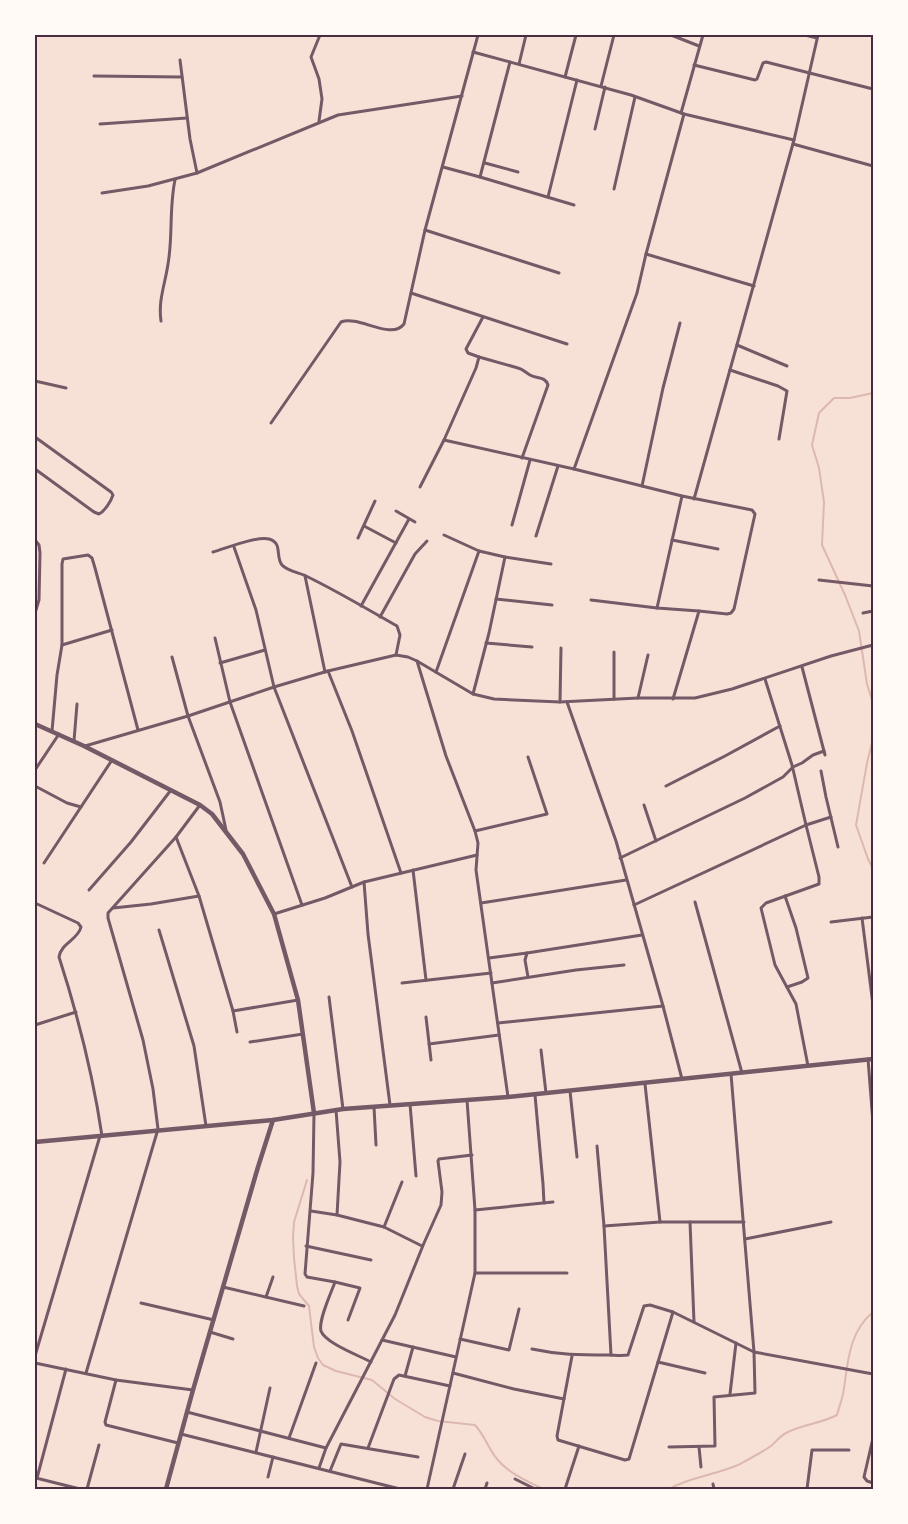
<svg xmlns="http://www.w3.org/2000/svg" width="908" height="1524" font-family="'Open Sans',sans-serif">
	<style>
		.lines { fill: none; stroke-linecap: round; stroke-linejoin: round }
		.stream { stroke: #dcb8b0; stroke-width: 2 }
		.minor { stroke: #755966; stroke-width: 3 }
		.tertiary { stroke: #755966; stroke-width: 4.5 }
		.neatline { fill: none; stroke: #4a2c40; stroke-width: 2 }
	</style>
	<rect width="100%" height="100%" fill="#f7e1d7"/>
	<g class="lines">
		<g class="stream">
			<path d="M873,393L850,398H834L819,413L812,445L819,468L824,502L822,545L845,595L859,631L867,684L873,703"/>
			<path d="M873,739L867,763L856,825L868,859L873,869"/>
			<path d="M307,1180L294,1222L293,1237L294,1258L297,1286L299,1294L309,1306L314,1347L318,1358L323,1365L336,1371L372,1380L395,1399L425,1417L438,1421L475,1425C485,1436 488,1448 497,1459C508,1473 527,1481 543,1489"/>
			<path d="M669,1489C690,1477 715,1475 738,1465C749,1459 761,1453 771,1446C776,1442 780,1436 786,1433C803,1424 820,1424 837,1415C839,1407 843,1398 844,1388C848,1361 849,1332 873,1312"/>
		</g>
		<g class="minor">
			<path d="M671,35L699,46"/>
			<path d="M805,35L817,38"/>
			<path d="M473,52L631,95L684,114L794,140"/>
			<path d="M519,64L526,35"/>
			<path d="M694,65L755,80L757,79L763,63L766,62L873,89"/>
			<path d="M94,76L182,77"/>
			<path d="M565,77L576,35"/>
			<path d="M601,86L614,35"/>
			<path d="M681,113L703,35"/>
			<path d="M319,121L322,99L319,79L311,57L320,35"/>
			<path d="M100,124L187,118"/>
			<path d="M595,129L605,87"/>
			<path d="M793,144L873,166"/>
			<path d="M485,163L518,172"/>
			<path d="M443,167L480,177L510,62"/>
			<path d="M197,173L338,115L462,96"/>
			<path d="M480,177L574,205"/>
			<path d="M614,189L635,97"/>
			<path d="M102,193L148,186L197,173L190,139L180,60"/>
			<path d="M548,197L577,80"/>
			<path d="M425,230L559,273"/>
			<path d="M646,254L754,286"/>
			<path d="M411,293L567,344"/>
			<path d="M161,321C158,300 165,285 168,264C173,236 169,208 175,180"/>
			<path d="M737,345L787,366"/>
			<path d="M479,357L518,368C523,369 525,372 530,375C537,379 545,376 548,385L522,458"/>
			<path d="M730,370L778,386L787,391L779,439"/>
			<path d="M35,381L66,388"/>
			<path d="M271,423L341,322C359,315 391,341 404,324L425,230L478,35"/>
			<path d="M35,437L111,492L113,495C111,501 105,511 99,514L94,512L35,469"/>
			<path d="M444,440L574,469L682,496L752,510L755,514L734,609L731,613L727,614L699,611"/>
			<path d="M574,469L637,293L646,254L684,114"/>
			<path d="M642,486L663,388L680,323"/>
			<path d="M420,487L444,440L476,368L479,357L468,353L466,349L483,317"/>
			<path d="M694,499L794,140L818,35"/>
			<path d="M396,511L415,522"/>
			<path d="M512,525L530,460"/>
			<path d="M364,526L396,543"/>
			<path d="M444,535L479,551L505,557L551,564"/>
			<path d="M536,536L558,466"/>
			<path d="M358,538L375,501"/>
			<path d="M35,540L39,545L40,553L39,600L35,613"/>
			<path d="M672,540L718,549"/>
			<path d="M234,547L256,610L274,687L352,887"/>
			<path d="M213,552C227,548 256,536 269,539C283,543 275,556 282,565C287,571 300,573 306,576C337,591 367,609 397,626L400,635L396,655"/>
			<path d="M305,576L325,672"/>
			<path d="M819,580L873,586"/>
			<path d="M496,599L552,605"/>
			<path d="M591,600L657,608"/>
			<path d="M361,606L409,519"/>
			<path d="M863,613L873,611"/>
			<path d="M380,617L415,554L427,541"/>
			<path d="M215,638L230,702L302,905"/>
			<path d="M486,643L532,647"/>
			<path d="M62,645L112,630"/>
			<path d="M614,652V699"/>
			<path d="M172,657L188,716L220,802L226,830"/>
			<path d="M417,661L446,756L475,831L478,843L476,870L508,1097"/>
			<path d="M220,663L265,650"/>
			<path d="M802,667L825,755"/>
			<path d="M328,671L352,731L401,873"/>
			<path d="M436,672L479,551"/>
			<path d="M473,694L489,633L505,557"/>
			<path d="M638,698L648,655"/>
			<path d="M673,699L699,611L657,608L682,496"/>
			<path d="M560,702L561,648"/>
			<path d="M567,702L616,841L663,1006L682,1079"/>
			<path d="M52,731L57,675L62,645V564L63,559L88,555L92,558L95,568L138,730"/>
			<path d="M74,741L77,704"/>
			<path d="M85,746L188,716L274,687L328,671L396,655L408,657L417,661L473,694L494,699L560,702L638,698H695L732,689L831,656L873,645"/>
			<path d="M35,770L59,734"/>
			<path d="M821,771L826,797L838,847"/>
			<path d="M35,786L67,803L81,807"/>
			<path d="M666,786L725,756L780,726"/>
			<path d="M644,805L656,841"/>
			<path d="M475,831L547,814L528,757"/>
			<path d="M176,837L199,896L233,1011L237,1032"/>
			<path d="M620,858L745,798L783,777L793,767L802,763L813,755L824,751"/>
			<path d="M44,863L112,760"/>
			<path d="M413,870L426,980"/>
			<path d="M364,882L368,934L390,1105"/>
			<path d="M89,890L131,842L171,790"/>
			<path d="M785,896L796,928L808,978L802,982L787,987"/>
			<path d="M695,902L742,1073"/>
			<path d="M35,903L78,923L81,927C78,940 61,943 59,957C78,1016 93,1075 102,1136"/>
			<path d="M481,903L626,880"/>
			<path d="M634,905L806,825L792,765L765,679"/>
			<path d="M113,908L151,904L199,896"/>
			<path d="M274,914L325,898L364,882L477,855"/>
			<path d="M862,918L873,1005"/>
			<path d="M831,922L873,917"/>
			<path d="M159,930L194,1046L206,1126"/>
			<path d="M489,958L527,953"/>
			<path d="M528,977L525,960L527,953L642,935"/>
			<path d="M402,983L491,973"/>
			<path d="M492,983L576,970L624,965"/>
			<path d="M329,997L343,1109"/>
			<path d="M233,1011L298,1000"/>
			<path d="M426,1017L431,1060"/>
			<path d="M498,1023L663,1006"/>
			<path d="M35,1025L76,1012"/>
			<path d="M250,1042L303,1034"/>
			<path d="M429,1044L499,1035"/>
			<path d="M541,1050L546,1093"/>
			<path d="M868,1059L873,1123"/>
			<path d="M808,1066L796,1004L775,965L761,908L766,903L819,884V877L806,825L831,817"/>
			<path d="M645,1084L660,1222"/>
			<path d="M570,1091L577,1157"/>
			<path d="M535,1095L543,1184L544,1203"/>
			<path d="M410,1104L416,1176"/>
			<path d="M374,1107L376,1145"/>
			<path d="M336,1110L340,1162L337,1215"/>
			<path d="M314,1114L313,1173L305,1274L307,1277L335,1282C331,1293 318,1321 321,1331C325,1343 360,1356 371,1362"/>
			<path d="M597,1146L604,1226L611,1355"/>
			<path d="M475,1210L553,1202"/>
			<path d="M311,1211L337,1215L384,1227L422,1246"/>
			<path d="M690,1222L694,1322"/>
			<path d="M604,1226L660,1222H744"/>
			<path d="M384,1227L402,1182"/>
			<path d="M745,1239L831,1222"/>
			<path d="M306,1246L371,1260"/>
			<path d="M475,1273H567"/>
			<path d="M335,1282L360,1288L348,1320"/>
			<path d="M223,1287L304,1306"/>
			<path d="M266,1297L273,1277"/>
			<path d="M141,1303L214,1320"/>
			<path d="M210,1332L233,1339"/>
			<path d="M460,1339L509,1350L519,1309"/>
			<path d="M382,1340L456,1357"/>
			<path d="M532,1349C560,1355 579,1355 608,1355C614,1355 621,1356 628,1355L644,1306L650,1305L673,1312L754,1352L873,1374"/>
			<path d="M35,1356L100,1136"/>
			<path d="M572,1356L557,1436L558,1440L625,1460L629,1459L673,1312"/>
			<path d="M658,1362L705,1373"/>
			<path d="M35,1363L116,1380L193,1390"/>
			<path d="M86,1373L158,1129L153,1089L143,1040L108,918V913L176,837L200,805"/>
			<path d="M453,1373L514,1389L564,1399"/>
			<path d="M405,1376L413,1347"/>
			<path d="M116,1380L105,1422L106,1425L178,1443"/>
			<path d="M730,1394L736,1343"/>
			<path d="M187,1412L326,1448"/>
			<path d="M181,1434L400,1489"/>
			<path d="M289,1438L316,1363"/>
			<path d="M873,1438L864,1477L867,1481L873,1483"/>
			<path d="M669,1447L715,1446L714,1397L755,1393L754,1352L731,1074"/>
			<path d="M699,1447L701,1467"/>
			<path d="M368,1448L394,1379L399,1375L450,1386"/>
			<path d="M256,1452L270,1388"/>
			<path d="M319,1468L326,1448L395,1315L424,1243L441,1205L442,1192L438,1161L439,1159L472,1155"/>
			<path d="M330,1471L341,1444L418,1457"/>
			<path d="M268,1477L273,1457"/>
			<path d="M36,1478L80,1489"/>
			<path d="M37,1478L66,1369"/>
			<path d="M515,1479L535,1489"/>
			<path d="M713,1484L714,1489"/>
			<path d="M87,1489L99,1445"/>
			<path d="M427,1489L475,1273V1210L467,1100"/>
			<path d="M453,1489L465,1454"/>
			<path d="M485,1489L487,1483"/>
			<path d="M565,1489L579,1446"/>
			<path d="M807,1489L812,1450H849"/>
		</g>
		<g class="tertiary">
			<path d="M35,724L84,746L200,805L212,814L243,854L274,914L298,1000L314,1113"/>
			<path d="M35,1142L273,1120L343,1109L508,1097L873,1059"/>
			<path d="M166,1489L193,1390L258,1167L273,1120"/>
		</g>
	</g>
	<rect width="908" height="1524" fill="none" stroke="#fffaf5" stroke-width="72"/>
	<rect x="36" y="36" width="836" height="1452" class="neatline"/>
</svg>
